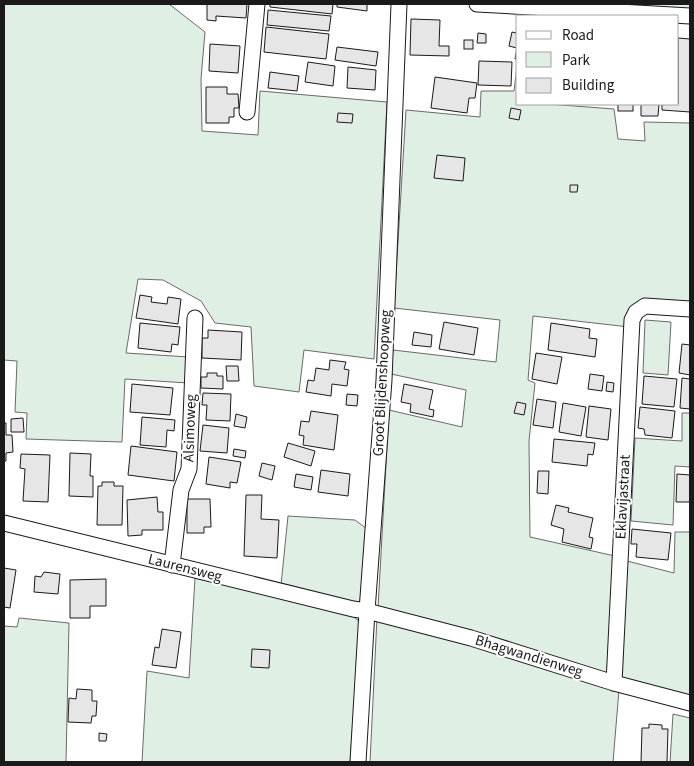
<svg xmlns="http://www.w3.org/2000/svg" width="694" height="766" font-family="'Source Sans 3',sans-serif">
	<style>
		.green { fill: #e0efe3; stroke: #6a6a6a }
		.building { fill: #e6e6e6; stroke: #1a1a1a }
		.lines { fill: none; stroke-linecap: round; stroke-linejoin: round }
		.minor-casing { stroke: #1a1a1a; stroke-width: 17 }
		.minor { stroke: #fff; stroke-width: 15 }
		.labels { text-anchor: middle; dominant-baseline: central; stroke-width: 4; stroke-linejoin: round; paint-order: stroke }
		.street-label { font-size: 15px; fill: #1a1a1a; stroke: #fff }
	</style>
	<rect width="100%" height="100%" fill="#fff"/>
	<g class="green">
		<path d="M4,4H169L205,32L201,79L202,131L258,135L260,91L387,102L374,359L304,350L299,392L254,386L251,327L215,323L201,301L163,280L138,279L126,353L189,357L188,383L125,379L122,442L26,439L27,413L15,412L17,361L4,360Z"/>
		<path d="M636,4H690V13L635,9Z"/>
		<path d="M517,66L518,104H548L614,109L618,139L645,141L644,122L690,123V308L641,304L629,327L533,316L528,380L535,383L529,441L530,537L615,556L609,676L378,608L389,410L462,427L466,390L391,374L393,350L496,362L500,320L394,308L406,110L480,117L481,91H514Z"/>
		<path d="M645,320L671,322L668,375L643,373Z"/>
		<path d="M682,413H690V467L675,466L673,525L631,521L635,438L682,441Z"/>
		<path d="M288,516L355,520L367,529L360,602L358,605L281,585Z"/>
		<path d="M675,532H690V698L619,678L627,561L674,573Z"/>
		<path d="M195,578L349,614L358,620L360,629L350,762H142L147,671L189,678Z"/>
		<path d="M377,617L619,690L613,762H370Z"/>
		<path d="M19,618L69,623L66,762H4V626L17,627Z"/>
		<path d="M673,714L690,718V762H670Z"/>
	</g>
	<g class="building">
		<path d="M207,4H247L246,18L216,16V21L207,20Z"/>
		<path d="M270,4H333L332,14L270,7Z"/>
		<path d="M337,4H367V11L337,7Z"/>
		<path d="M268,10L331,16L329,31L267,25Z"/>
		<path d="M411,19L440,20L439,46H449V56L410,55Z"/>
		<path d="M518,24V59H515L517,48L509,46L512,32L516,33Z"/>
		<path d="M266,27L329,34L326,59L264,52Z"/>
		<path d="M478,33L486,34V43H477Z"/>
		<path d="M678,38L690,39V112L662,110V104H678Z"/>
		<rect x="464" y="40" width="9" height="9"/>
		<path d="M210,44L240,46L238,73L209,71Z"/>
		<path d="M337,47L378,52L376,66L335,60Z"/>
		<path d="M479,61L512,62L511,86L478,85Z"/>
		<path d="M308,62L335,66L333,86L305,82Z"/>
		<path d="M348,67L376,70L375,90L347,88Z"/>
		<path d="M270,72L299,76L297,91L268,88Z"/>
		<path d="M435,77L477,83L475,98H469L467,113L431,108Z"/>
		<path d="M206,87H227V94H238L239,108H234V117H229V123H206Z"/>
		<rect x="618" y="104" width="15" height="7"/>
		<path d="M641,104H659L658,116H641Z"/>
		<path d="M511,108L521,110L519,120L509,118Z"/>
		<path d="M338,113L353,114L352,123L337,122Z"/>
		<path d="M437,155L465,158L463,181L434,178Z"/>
		<path d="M570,185H578L577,192H570Z"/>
		<path d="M140,295L152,297L151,302L167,304L168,297L181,299L178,324L136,318Z"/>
		<path d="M444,322L478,328L474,355L439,349Z"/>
		<path d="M140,323L180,327L178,345L172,344L171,352L138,348Z"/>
		<path d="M551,323L590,329L589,338L597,339L595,357L548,350Z"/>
		<path d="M208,330L242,332L241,360L202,358V338H208Z"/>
		<path d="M414,332L432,335L431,347L412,345Z"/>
		<path d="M682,344L690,345V375L679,373Z"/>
		<path d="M536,353L562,357L557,384L532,379Z"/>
		<path d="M330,360L346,362L344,369L349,370L347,386L332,384L331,396L306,392L308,380L314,381L316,368L329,370Z"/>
		<path d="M226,366H238L239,381H227Z"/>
		<path d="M207,373H217V376H223V389L201,388V377H207Z"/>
		<path d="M590,374L604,376L602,391L588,389Z"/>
		<path d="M644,376L677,379L674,407L642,404Z"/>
		<path d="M682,378L690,379V409L680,408Z"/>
		<path d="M607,382L614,383L613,392L606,391Z"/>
		<path d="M132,384L173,388L170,415L130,412Z"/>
		<path d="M404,384L433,390L429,409L434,410L433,417L410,412L411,404L401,402Z"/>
		<path d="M203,393L231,394L230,421L206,420L207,405H202Z"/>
		<path d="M347,394L358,395L357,406L346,405Z"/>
		<path d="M537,399L556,402L553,428L533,425Z"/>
		<path d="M517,402L526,404L524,415L514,413Z"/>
		<path d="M563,403L586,407L581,436L559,432Z"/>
		<path d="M589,406L611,409L608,440L586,437Z"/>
		<path d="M640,407L675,411L672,438L645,435L644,429L638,428Z"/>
		<path d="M311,411L338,415L334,450L303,445L304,436L299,435L301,421L309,422Z"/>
		<path d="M236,414L247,417L245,428L234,426Z"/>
		<path d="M142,417L175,420L174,431L167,430L166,447L140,445Z"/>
		<path d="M23,418L24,432H11V419Z"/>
		<path d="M4,423H6V435H12L13,452L6,453V461H4Z"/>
		<path d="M203,425L229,428L227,453L200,451Z"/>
		<path d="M554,439L595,443L593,455L588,454L587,466L552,462Z"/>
		<path d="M288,443L315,451L311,466L284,457Z"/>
		<path d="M131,446L177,452L174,481L128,475Z"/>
		<path d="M234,449L246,451L245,458L233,456Z"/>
		<path d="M70,453L91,454L90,476H93V497L69,496Z"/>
		<path d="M21,454L50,455L48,502L23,501L25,469L20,468Z"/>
		<path d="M209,457L241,462L237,483L230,482V488L206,484Z"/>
		<path d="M262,463L275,466L272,480L259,476Z"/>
		<path d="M321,470L350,474L348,496L318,492Z"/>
		<path d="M538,471H549L548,494L537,493Z"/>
		<path d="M296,474L313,477L311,490L294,487Z"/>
		<path d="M677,474L690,475V502H676Z"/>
		<path d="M102,482H114V486H123L122,525H97L98,486H102Z"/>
		<path d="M246,495H262L261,519L279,520L277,558L244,556Z"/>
		<path d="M157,497L158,512H163V530H142V535L128,536L127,500Z"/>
		<path d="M187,499H210L211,527H204V533H187Z"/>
		<path d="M556,505L569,508L568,512L593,518L589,537L593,538L591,549L562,542L564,529L551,525Z"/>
		<path d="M632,529L671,533L668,560L636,557L637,544H631Z"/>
		<path d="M4,568L16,570L10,608L4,607Z"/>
		<path d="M44,572L60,574L58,594L34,592L35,576L41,577Z"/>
		<path d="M106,579V606H90V618H70V580Z"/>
		<path d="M162,629L181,632L176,668L152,665L155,647L159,648Z"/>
		<path d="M252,649L270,650L269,668L251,667Z"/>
		<path d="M77,689L92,690V701H97L96,716H92L91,723L68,722L69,698L76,699Z"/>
		<path d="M649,724L662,725V729H668L667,762H641L642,728H649Z"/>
		<path d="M99,733L107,734L106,741H99Z"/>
	</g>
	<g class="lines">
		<g class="minor-casing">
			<g id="minor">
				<path d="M477,4L690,16"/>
				<path d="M247,112L257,4"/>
				<path d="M4,523L353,609L367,611L471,638L614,683L690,703"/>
				<path d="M172,565L181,490L189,469L195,318"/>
				<path d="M614,683L632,320L636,312L645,306L690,309"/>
				<path d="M358,762L367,611L384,380L399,4"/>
			</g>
		</g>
		<use href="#minor" class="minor"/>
	</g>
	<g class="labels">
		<g class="street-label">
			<text transform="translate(382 383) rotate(-87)">Groot Blijdenshoopweg</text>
			<text transform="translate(190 428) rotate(-88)">Alsimoweg</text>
			<text transform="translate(623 497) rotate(-87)">Eklavijastraat</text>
			<text transform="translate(185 568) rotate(14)">Laurensweg</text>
			<text transform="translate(529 656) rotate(17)">Bhagwandienweg</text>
		</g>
	</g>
	<rect width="694" height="766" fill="none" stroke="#1a1a1a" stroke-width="10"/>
	<rect x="516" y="15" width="162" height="90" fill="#ffffff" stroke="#a3a3a3"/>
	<rect x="526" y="31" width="25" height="8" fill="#ffffff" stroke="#a3a3a3"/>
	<text x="562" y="40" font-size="15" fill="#1a1a1a">Road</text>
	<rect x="526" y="52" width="25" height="15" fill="#e0efe3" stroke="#a3a3a3"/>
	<text x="562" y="65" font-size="15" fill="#1a1a1a">Park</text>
	<rect x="526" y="78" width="25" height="15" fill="#e6e6e6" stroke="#a3a3a3"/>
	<text x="562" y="90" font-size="15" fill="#1a1a1a">Building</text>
</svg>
